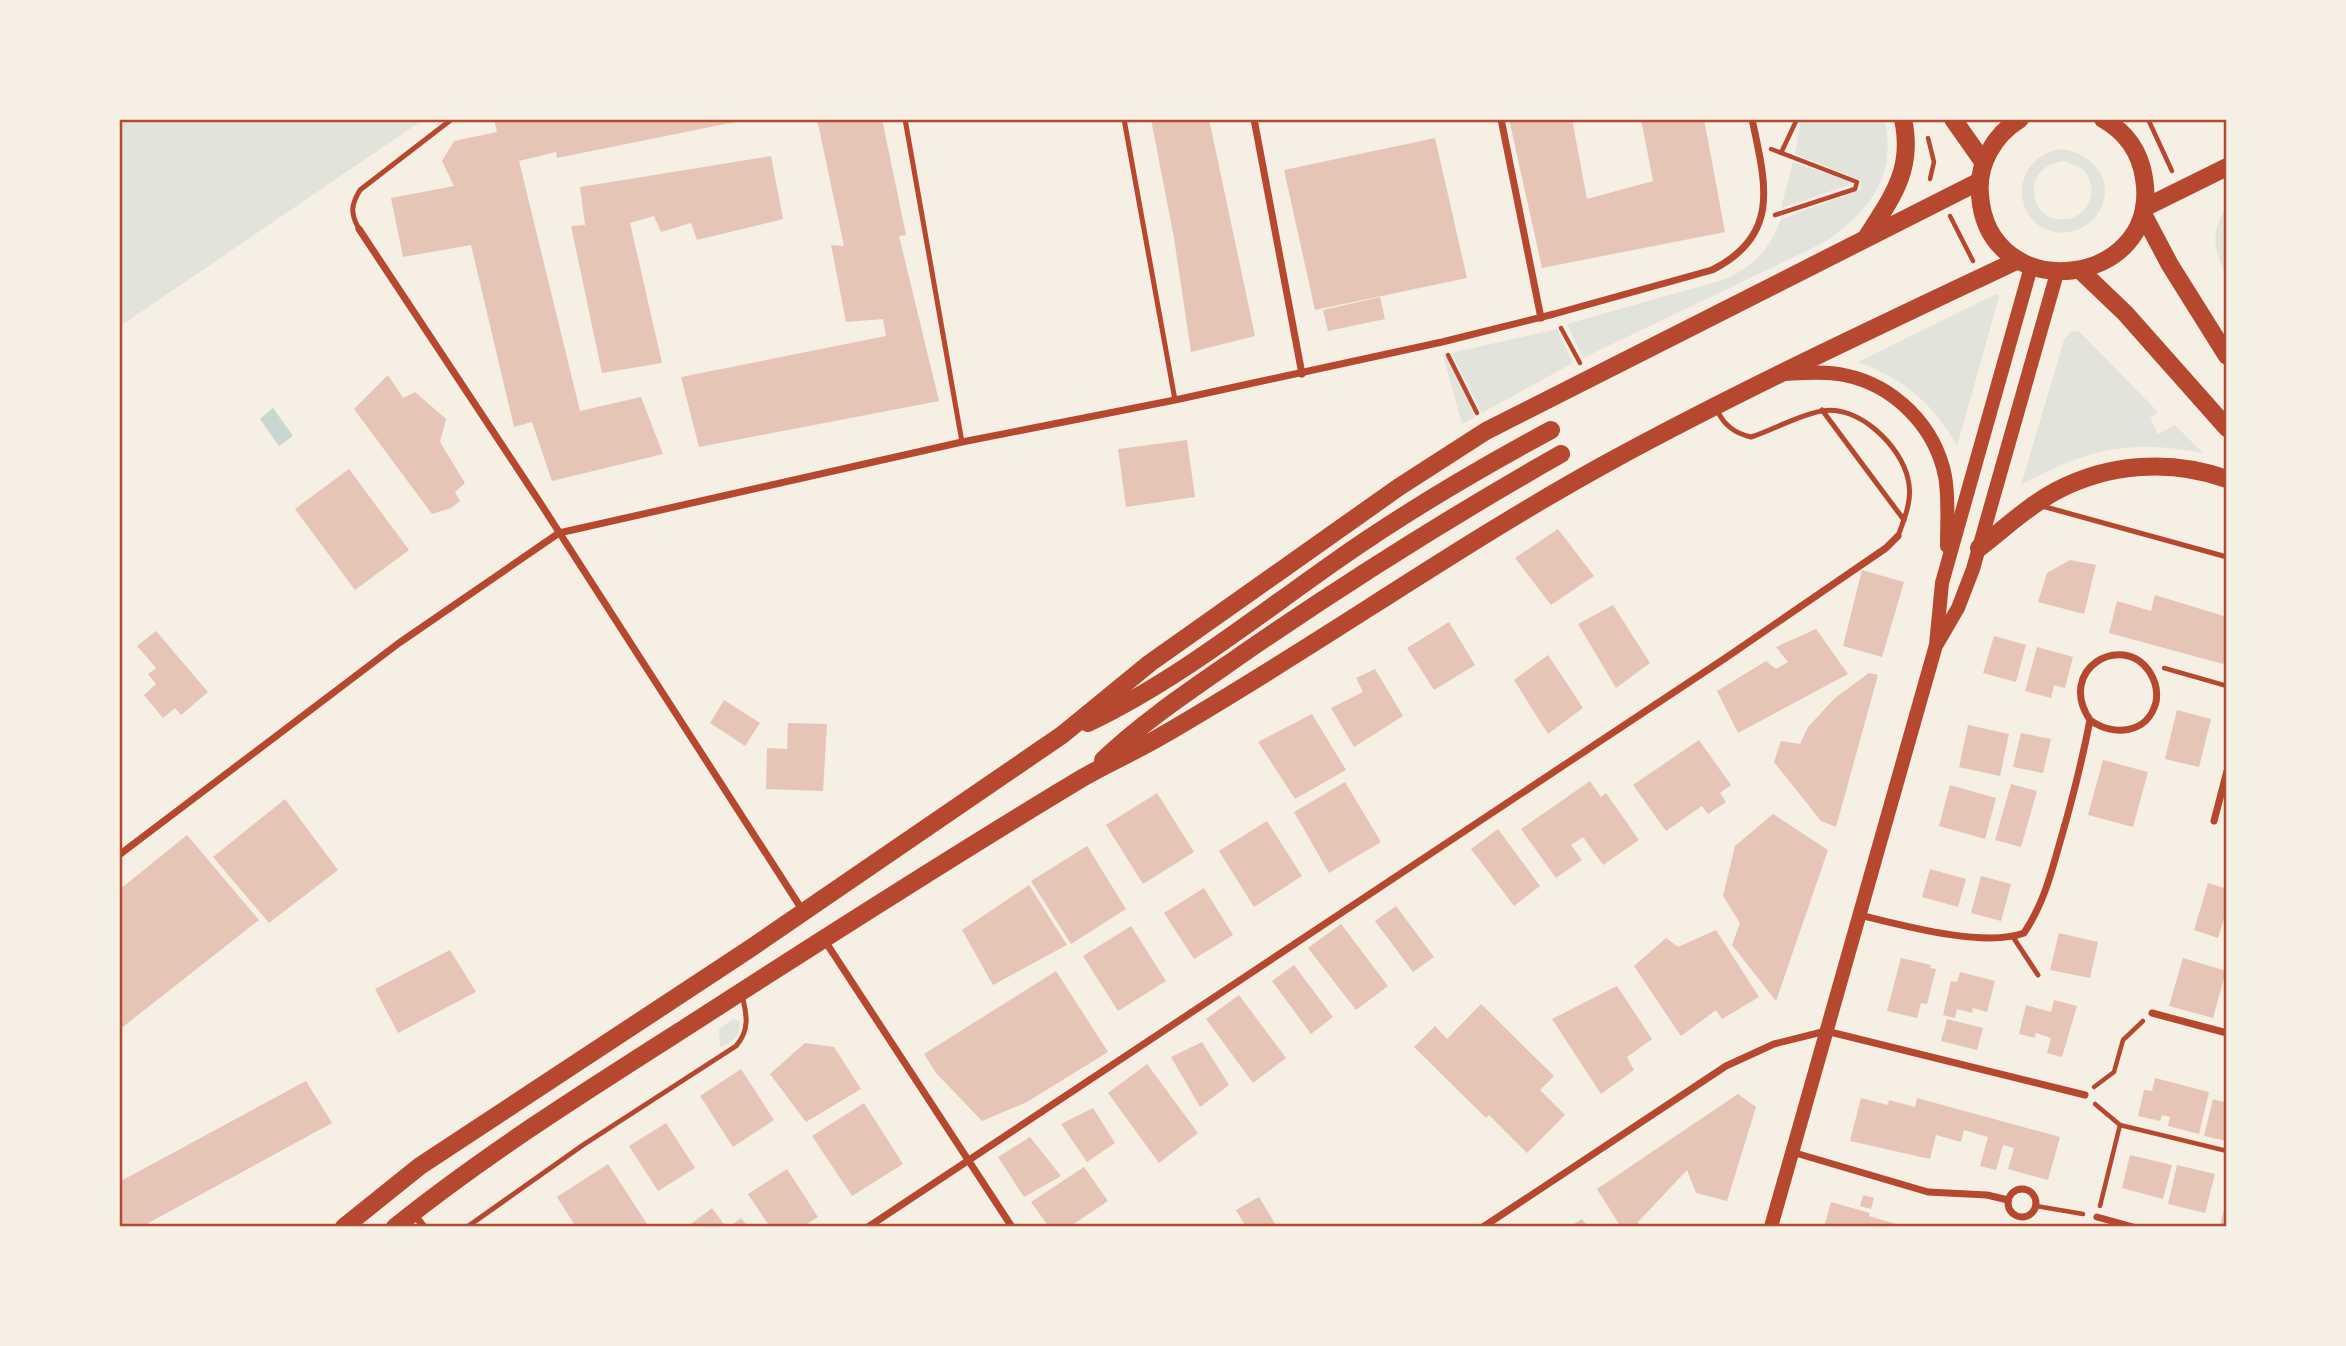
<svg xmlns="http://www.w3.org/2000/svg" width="2346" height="1346" font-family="'PT Serif',serif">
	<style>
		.green { fill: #e2e4dc; fill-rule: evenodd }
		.water { fill: #c9d6d2 }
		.building { fill: #e6c5b7 }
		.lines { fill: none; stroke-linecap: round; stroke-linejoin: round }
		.path { stroke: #b5482f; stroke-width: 4.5 }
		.service { stroke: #b5482f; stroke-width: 5 }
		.minor { stroke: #b5482f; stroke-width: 7 }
		.secondary { stroke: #b5482f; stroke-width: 14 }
		.primary { stroke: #b5482f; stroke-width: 18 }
		.neatline { fill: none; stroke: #b5482f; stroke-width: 2.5 }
	</style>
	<rect width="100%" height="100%" fill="#f6efe4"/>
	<g class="green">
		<path d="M119,119H424L119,327Z"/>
		<path d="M1801,119H1884C1899,176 1867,215 1821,244L1583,358L1567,324L1726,279C1755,264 1769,251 1781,219L1860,190L1862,187L1860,180L1795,154Z"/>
		<path d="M2061,149C2095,153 2118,184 2097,215C2090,224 2080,230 2070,232C2015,240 2001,160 2061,149ZM2064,161L2083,169C2091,179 2095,191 2088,204C2084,212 2076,218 2067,219C2028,225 2019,166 2064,161Z"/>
		<path d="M1793,162L1849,181L1852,184L1781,208Z"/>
		<path d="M2227,207V276C2213,252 2210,230 2227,207Z"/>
		<path d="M1996,294L1999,297L1957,446C1932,402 1905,380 1858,362Z"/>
		<path d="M1557,329L1573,363L1482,413L1451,353Z"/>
		<path d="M2076,331L2081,333L2158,412L2150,418L2158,434L2175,425L2203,453C2130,439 2086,449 2021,485L2064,340L2071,332Z"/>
		<path d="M1445,354L1475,417L1462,424L1443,355Z"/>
		<path d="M733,1019L740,1021C741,1034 732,1044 720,1047L719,1029Z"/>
	</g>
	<path class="water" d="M273,408L293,436L279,446L260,419Z"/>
	<g class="building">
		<path d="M494,119H750L557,158L556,152L519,161L580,411L641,397L663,454L552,481L532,422L514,427L471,245L403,257L391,198L454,186L442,161L454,141L497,132Z"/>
		<path d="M817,119H882L906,235L899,236L939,401L699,447L681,377L886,336L883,319L846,322L831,245L844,246Z"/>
		<path d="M1151,119H1209L1255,336L1191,352L1174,238Z"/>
		<path d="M1509,119H1572L1587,199L1653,181L1641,119H1704L1725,232L1542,268Z"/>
		<path d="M1435,138L1467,278L1315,310L1284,170Z"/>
		<path d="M771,156L783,219L697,240L691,223L661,232L654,216L630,223L662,363L602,373L571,226L585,225L580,187Z"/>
		<path d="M1380,297L1385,319L1328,331L1323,310Z"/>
		<path d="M388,375L403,398L415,392L446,419L440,442L465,483L455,492L460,501L451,508L432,514L354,409Z"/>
		<path d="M1187,440L1195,497L1126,507L1118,449Z"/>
		<path d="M349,469L409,550L355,590L295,509Z"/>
		<path d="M1558,529L1594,576L1551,605L1515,558Z"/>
		<path d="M2070,560L2096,565L2084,614L2038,602L2047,573Z"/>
		<path d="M1862,570L1904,582L1882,657L1843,646Z"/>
		<path d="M2155,595L2227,617V651L2223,664L2109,633L2117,601L2151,611Z"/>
		<path d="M1613,605L1650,663L1616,688L1578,624Z"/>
		<path d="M1449,622L1475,665L1434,690L1407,648Z"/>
		<path d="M1816,629L1848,674L1738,733L1717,691L1766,661L1776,669L1788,662L1776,647Z"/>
		<path d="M156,631L208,692L181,715L175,708L163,718L144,695L156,684L148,674L156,668L137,646Z"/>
		<path d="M1994,636L2026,645L2016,682L1983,673Z"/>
		<path d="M2037,647L2073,657L2065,688L2054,685L2051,698L2025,691Z"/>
		<path d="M1548,655L1583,708L1548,734L1514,680Z"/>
		<path d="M1375,669L1403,716L1354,747L1331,708L1363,692L1356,678Z"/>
		<path d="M1869,673L1878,675L1836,827L1821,821L1774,762L1781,741L1800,744L1808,727L1835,698Z"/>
		<path d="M724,700L760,723L745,746L710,723Z"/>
		<path d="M2177,710L2211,719L2199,767L2165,759Z"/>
		<path d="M1312,714L1346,770L1295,799L1258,742Z"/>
		<path d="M788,723L827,724L823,791L766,789L767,748L787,749Z"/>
		<path d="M1968,725L2009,734L2000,776L1959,767Z"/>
		<path d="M2021,733L2051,739L2043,773L2013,767Z"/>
		<path d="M1699,740L1731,785L1720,793L1726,802L1708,814L1702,806L1666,831L1633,785Z"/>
		<path d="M2103,760L2148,772L2133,827L2088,815Z"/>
		<path d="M1590,781L1601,797L1606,793L1639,840L1603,865L1583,837L1571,845L1582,860L1556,878L1521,829Z"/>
		<path d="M1345,782L1381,842L1329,873L1294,812Z"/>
		<path d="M2011,784L2037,791L2021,847L1995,840Z"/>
		<path d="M1950,785L1996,798L1985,839L1939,826Z"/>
		<path d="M1157,793L1194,852L1143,884L1106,825Z"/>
		<path d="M285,799L338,870L269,923L213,857Z"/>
		<path d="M1773,814L1828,850L1776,1001L1732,945L1740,923L1723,896L1735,846Z"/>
		<path d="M1267,821L1302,876L1254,907L1219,851Z"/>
		<path d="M1498,829L1540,886L1514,906L1471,849Z"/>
		<path d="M187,835L259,920L119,1030V890Z"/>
		<path d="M1087,846L1126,909L1071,944L1031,881Z"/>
		<path d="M1930,869L1966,879L1958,907L1922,897Z"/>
		<path d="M1981,876L2011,884L2001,921L1971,913Z"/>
		<path d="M2208,883L2227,889V909L2218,938L2194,930Z"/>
		<path d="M1029,885L1067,945L993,985L962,930Z"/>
		<path d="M1204,888L1233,935L1194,959L1164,913Z"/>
		<path d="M1396,906L1434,957L1413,972L1375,921Z"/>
		<path d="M1341,924L1388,986L1356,1010L1308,948Z"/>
		<path d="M1131,926L1166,981L1118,1011L1083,956Z"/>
		<path d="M1716,930L1759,997L1722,1019L1716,1010L1681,1036L1634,966L1666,938L1678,947Z"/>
		<path d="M2059,933L2098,942L2090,978L2050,970Z"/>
		<path d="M450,950L476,992L398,1033L375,989Z"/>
		<path d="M1901,958L1931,965L1930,968L1936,969L1927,1004L1921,1003L1917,1018L1887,1011Z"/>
		<path d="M2183,958L2226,971L2213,1018L2169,1006Z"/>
		<path d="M1294,965L1333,1017L1311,1034L1272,981Z"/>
		<path d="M1056,971L1108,1052L1027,1102L982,1121L936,1073L924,1054Z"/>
		<path d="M1960,972L1995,981L1987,1012L1973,1008L1972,1013L1957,1009L1955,1018L1943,1015L1951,981L1957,982Z"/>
		<path d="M1617,986L1652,1039L1627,1057L1634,1070L1601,1094L1552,1019Z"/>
		<path d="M1239,995L1286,1058L1253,1083L1206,1019Z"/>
		<path d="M2054,1000L2077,1006L2062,1057L2047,1053L2051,1038L2036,1033L2035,1038L2019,1034L2026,1005L2051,1012Z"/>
		<path d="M1481,1004L1554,1076L1540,1090L1565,1115L1527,1153L1489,1115L1486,1118L1414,1047L1435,1026L1447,1039Z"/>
		<path d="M1947,1019L1983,1028L1977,1050L1941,1041Z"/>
		<path d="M1202,1042L1229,1085L1200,1107L1171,1057Z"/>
		<path d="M805,1043L834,1047L861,1089L806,1122L770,1074Z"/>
		<path d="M1147,1064L1198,1133L1159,1163L1108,1093Z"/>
		<path d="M741,1069L774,1120L733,1147L700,1096Z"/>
		<path d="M2155,1078L2209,1092L2199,1134L2168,1126L2170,1117L2162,1115L2160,1121L2138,1116L2144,1090L2152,1091Z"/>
		<path d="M306,1081L332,1123L141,1227H119V1182Z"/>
		<path d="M1738,1094L1756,1107L1727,1201L1696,1193L1687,1170L1638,1222L1639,1227H1621L1597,1189Z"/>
		<path d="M1861,1098L1888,1105L1889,1100L1915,1107L1917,1098L2060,1137L2048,1180L2008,1169L2014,1148L2003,1145L1996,1170L1980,1166L1988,1137L1964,1130L1961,1142L1936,1135L1930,1159L1850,1141Z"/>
		<path d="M2213,1099L2227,1103V1141L2204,1136Z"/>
		<path d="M864,1103L903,1164L852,1196L812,1136Z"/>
		<path d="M1093,1108L1115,1143L1087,1162L1061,1124Z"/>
		<path d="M666,1123L695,1168L658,1191L629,1146Z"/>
		<path d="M1030,1137L1061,1176L1024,1197L998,1157Z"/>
		<path d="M2130,1155L2172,1165L2163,1199L2122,1188Z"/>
		<path d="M608,1164L647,1224L643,1227H576L557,1197Z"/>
		<path d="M2177,1165L2215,1174L2205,1213L2168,1204Z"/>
		<path d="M1084,1167L1108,1201L1069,1227H1049L1031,1202Z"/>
		<path d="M787,1169L818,1217L802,1227H770L748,1194Z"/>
		<path d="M1863,1195L1874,1198L1871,1209L1860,1206Z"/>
		<path d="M1259,1197L1277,1227H1246L1236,1210Z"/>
		<path d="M1831,1202L1870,1213L1869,1216L1906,1227H1824Z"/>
		<path d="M2226,1203H2227V1227L2220,1225Z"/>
		<path d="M712,1208L726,1227H687Z"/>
		<path d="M741,1218L748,1227H729Z"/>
		<path d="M1582,1219L1588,1227H1569Z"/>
	</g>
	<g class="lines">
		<g class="path">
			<path d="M2148,119L2172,171"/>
			<path d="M1928,138L1934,162L1930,179"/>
			<path d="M1771,149L1857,182L1855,189L1775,215"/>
			<path d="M1781,153L1797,119"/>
			<path d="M1950,216L1973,261"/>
			<path d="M1561,328L1580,363"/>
			<path d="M1448,355L1477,413"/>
			<path d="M2164,668L2227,686"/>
			<path d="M2094,1087L2114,1072L2123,1040L2143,1021"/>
			<path d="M2095,1104L2120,1125L2227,1151"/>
			<path d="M2036,1206L2083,1214"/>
			<path d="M2100,1206L2120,1125"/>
		</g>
		<g class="service">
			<path d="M905,119L962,442"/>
			<path d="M1124,119L1175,400"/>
			<path d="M359,229C350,213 351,205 360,190L452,119"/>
			<path d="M1717,410C1724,425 1734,433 1751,437C1773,430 1801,414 1822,411C1858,404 1901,446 1908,479C1913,499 1905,517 1898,536"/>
			<path d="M1822,410L1904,520"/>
			<path d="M2042,506L2227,557"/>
			<path d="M2013,937L2038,975"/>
			<path d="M467,1227L583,1145L736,1046C750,1030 747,1015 742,995"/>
		</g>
		<g class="minor">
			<path d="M1254,119L1302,374"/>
			<path d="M1501,119L1541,318"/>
			<path d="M359,229L539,501L803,911"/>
			<path d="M2214,821L2227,771"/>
			<path d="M119,855L399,643L559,533L962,442L1175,400L1442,342L1554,314L1712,270C1782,235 1765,182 1752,119"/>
			<path d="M1860,915C1901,925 1984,948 2024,933C2043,905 2051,874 2060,842C2072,801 2082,761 2090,720C2113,737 2148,734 2156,702C2158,691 2155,680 2149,671C2122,632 2056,669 2090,720"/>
			<path d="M825,941L1012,1227"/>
			<path d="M2152,1013L2227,1033"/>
			<path d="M1792,1152L1928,1192L1987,1195L2008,1200"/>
			<circle cx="2022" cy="1203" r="14"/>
			<path d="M414,1214L424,1227"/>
			<path d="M2097,1217L2133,1227"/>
			<path d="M868,1227L1724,659L1886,548L1898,536"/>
			<path d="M1483,1227L1726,1066L1774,1044L1826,1031L2085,1095"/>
		</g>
		<g class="secondary">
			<path d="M1785,374C1804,373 1825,371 1844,375C1894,385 1935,426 1945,476C1949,498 1947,523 1947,546"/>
			<path d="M1937,644L1958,608L1973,569L2057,273"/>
			<path d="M1771,1227L1936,645L1942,583L2031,267"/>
		</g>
		<g class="primary">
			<path d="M1953,119L1984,163"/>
			<path d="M2020,119C1994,135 1977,164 1980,195C1988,309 2162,288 2144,178C2140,152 2126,132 2103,119"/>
			<path d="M2144,208L2227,167"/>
			<path d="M2143,214L2170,265L2227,356"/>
			<path d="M1866,238C1892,197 1914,170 1903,119"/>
			<path d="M2081,271L2125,313L2227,428"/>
			<path d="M1979,548C2004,529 2028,506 2056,491C2109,463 2171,459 2227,479"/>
			<path d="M1088,723C1176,681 1253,619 1333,563C1402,514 1475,471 1551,430"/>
			<path d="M1103,760C1148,717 1200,684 1251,648C1352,579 1455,514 1561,454"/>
			<path d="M344,1227L420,1166L748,950L1062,735L1150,663L1399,487L1486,431L1980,181"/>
			<path d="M395,1227C486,1154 586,1091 685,1028C815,944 946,860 1079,780C1106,764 1136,751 1163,735C1314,648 1456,546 1609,462C1743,389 1881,325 2018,260"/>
		</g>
	</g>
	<rect width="2346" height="1346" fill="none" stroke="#f6efe4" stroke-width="242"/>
	<rect x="121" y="121" width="2104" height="1104" class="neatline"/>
</svg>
